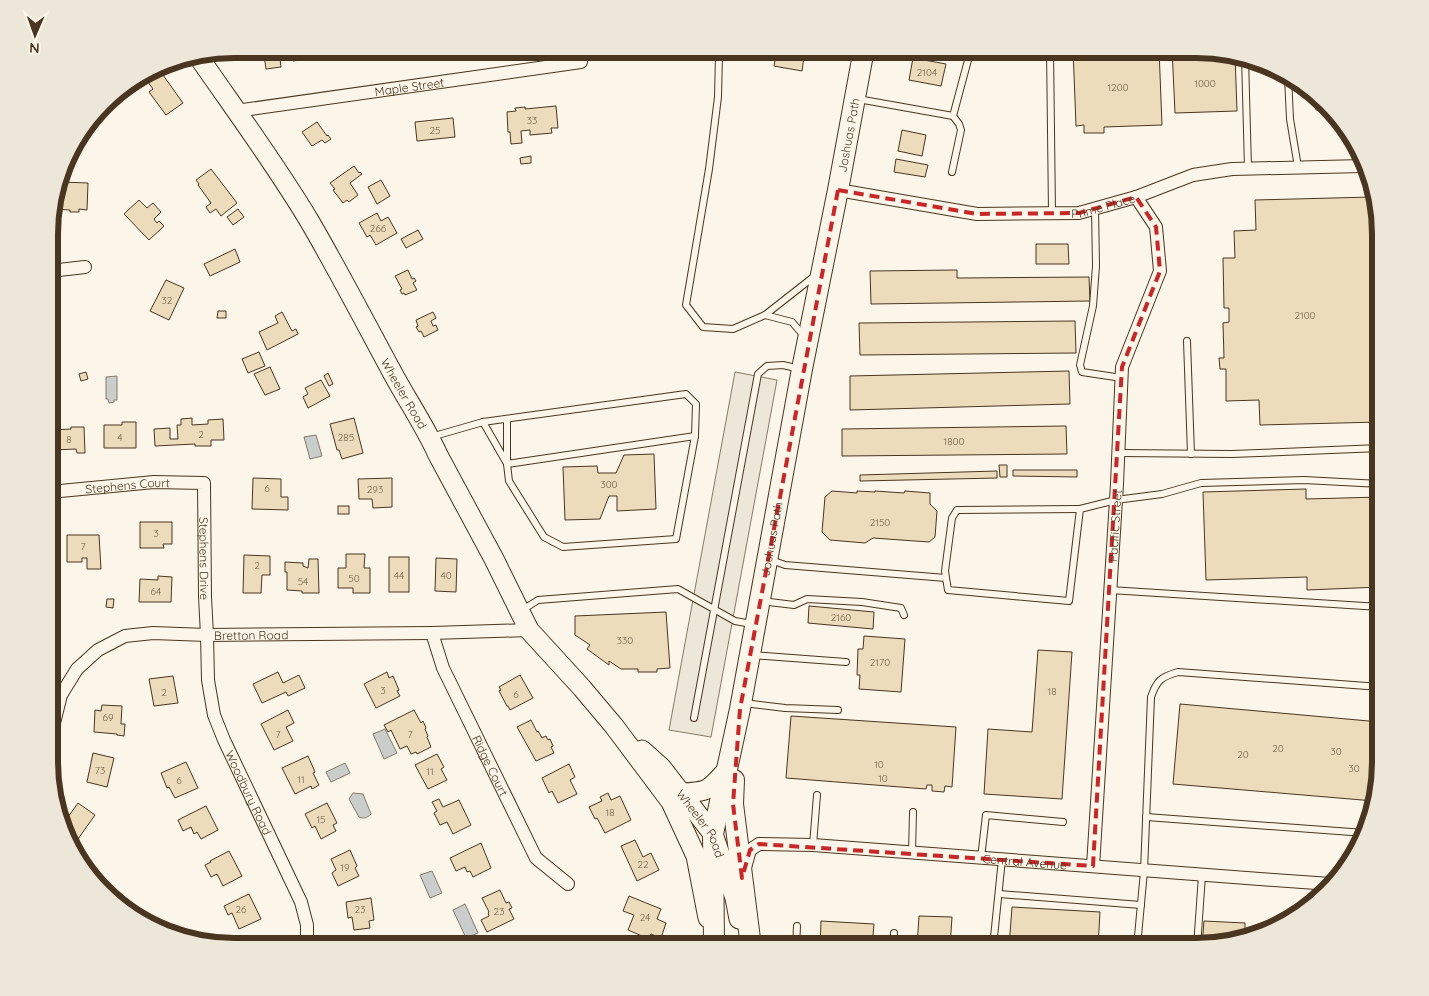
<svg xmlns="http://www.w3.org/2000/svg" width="1429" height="996" font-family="Quicksand,sans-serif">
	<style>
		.parking { fill: #ede7d9; stroke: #887966 }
		.water { fill: #c9cecd; stroke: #887966 }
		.building { fill: #ecdcbc; stroke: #4a3520 }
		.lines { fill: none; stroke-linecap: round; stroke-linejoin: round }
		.lane-casing { stroke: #4a3520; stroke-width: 8 }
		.street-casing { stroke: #4a3520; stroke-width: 14 }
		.secondary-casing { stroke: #4a3520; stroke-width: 21 }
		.primary-casing { stroke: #4a3520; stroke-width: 22 }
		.lane { stroke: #fbf6e9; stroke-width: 6 }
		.street { stroke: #fbf6e9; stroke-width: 12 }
		.secondary { stroke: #fbf6e9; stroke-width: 19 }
		.primary { stroke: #fbf6e9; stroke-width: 20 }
		.marked { fill: none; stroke: #c62828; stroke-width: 4; stroke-dasharray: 10 6; stroke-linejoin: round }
		.labels { text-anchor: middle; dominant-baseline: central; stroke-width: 4; stroke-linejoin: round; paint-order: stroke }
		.number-label { font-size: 10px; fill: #725f47 }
		.street-label { font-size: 12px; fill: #4a3520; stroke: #fbf6e9 }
		.rim { fill: none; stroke: #4a3520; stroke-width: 6 }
	</style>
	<rect width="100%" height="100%" fill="#fbf6e9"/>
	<path class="parking" d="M735,372L777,380L711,737L669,730Z"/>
	<g class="water">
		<path d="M117,376V400H114V402L109,403L108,399H106V377Z"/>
		<path d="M316,435L322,456L310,459L304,437Z"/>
		<path d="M385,729L397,753L384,759L373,734Z"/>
		<path d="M345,763L350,773L331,782L326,772Z"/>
		<path d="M353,793L363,794L371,814C367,818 364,819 359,817L349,799Z"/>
		<path d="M432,871L442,893L430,898L420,875Z"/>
		<path d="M465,904L478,933L466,938L453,910Z"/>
	</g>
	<g class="building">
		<path d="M263,49H308L309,59L293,61V58L280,59L281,67L266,69Z"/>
		<path d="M378,49H400L401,55H395V58H379Z"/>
		<path d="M777,49H798L805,50L802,71L774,66Z"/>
		<path d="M1073,49H1159L1162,125L1104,127V133H1084V125L1076,126Z"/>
		<path d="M1172,49H1207L1235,55L1237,111L1175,113Z"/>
		<path d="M913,58L946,64L941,86L909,80Z"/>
		<path d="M158,68L183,103L166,115L149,92L153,89L145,78Z"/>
		<path d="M1316,96L1327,109L1316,110Z"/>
		<path d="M556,106L558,128H551L552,133L530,135V130L521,131L522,143L511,144L510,132H508L507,112L516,111L515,108L525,107V109Z"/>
		<path d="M453,118L455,137L417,141L415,122Z"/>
		<path d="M317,122L327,136L328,135L331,139L325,143L322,140L312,146L302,132Z"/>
		<path d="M902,130L926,135L922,156L898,151Z"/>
		<path d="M531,156V163L521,164L520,158Z"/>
		<path d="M896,159L928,165L925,177L894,172Z"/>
		<path d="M354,166L359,173L360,172L362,174L350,183L358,195L349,202L347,200L343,203L333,190L335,189L330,183Z"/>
		<path d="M211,169L237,203L221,216L216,209L210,213L206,207L211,203L198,185L199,184L196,180Z"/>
		<path d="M381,180L390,196L377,204L368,187Z"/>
		<path d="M61,182L88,183L87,210L79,209V212H70V210L50,209L56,192H61Z"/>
		<path d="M1372,197L1380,222V422L1260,425L1259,400L1226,401V369H1220L1219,358H1224L1223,323L1229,322V308H1224L1223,258H1235L1234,231L1256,230L1255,200Z"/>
		<path d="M139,200L147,208L153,203L161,212L154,219L157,223L159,221L164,226L149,240L124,214Z"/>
		<path d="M238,209L244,217L233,225L227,217Z"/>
		<path d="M377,213L381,221L388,217L397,233L376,245L370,235L367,237L359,223Z"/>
		<path d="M418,230L423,239L406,248L401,239Z"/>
		<path d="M1036,244H1068L1069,264H1036Z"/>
		<path d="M235,249L240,262L210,276L204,264Z"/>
		<path d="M408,270L412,279L414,278L416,281L413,283L417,290L405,295L404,293L402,294L400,290L402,289L395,276Z"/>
		<path d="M957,270V278L1089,277L1090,301L871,304L870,271Z"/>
		<path d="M166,280L184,288L169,320L150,311Z"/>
		<path d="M218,311H226V318H217Z"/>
		<path d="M282,312L292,331L296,329L298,334L267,350L259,332L278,323L275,316Z"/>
		<path d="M433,312L436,318L431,321L433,326L436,325L438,330L424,337L421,331L419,332L416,327L418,326L416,320Z"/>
		<path d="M1075,321L1076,353L860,355L859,323Z"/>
		<path d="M259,352L265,366L248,373L242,359Z"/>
		<path d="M270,367L280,389L265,395L254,374Z"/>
		<path d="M1069,371L1070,404L850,410V376Z"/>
		<path d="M86,372L88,379L81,381L79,374Z"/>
		<path d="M328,373L333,384L329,386L324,376Z"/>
		<path d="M321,380L330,396L308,408L303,397L308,394L305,388Z"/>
		<path d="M192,418V425L208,424V420L223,419L224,440H211V446H195V444L155,446L154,429L170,428V439H178L177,425H181V419Z"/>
		<path d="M354,418L363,453L342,459L339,450H337L330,424Z"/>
		<path d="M122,422H136V448H104V425H122Z"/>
		<path d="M1066,426L1067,454L842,456V429Z"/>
		<path d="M71,427H84L85,453H77L76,449L53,450V430L71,429Z"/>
		<path d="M654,454L656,509L617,511V496H609L600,519L565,520L563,467L597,466L598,473H616L624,455Z"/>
		<path d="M999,465H1007V477H1000Z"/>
		<path d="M1013,470H1077V477L1013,476Z"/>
		<path d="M997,471V478L860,481V475Z"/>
		<path d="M253,478L281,479V497H288V510L252,509Z"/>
		<path d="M392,478V507L373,508L372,499H359L358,479Z"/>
		<path d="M1306,489V499L1380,497V587L1307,590V577L1206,580L1203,492Z"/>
		<path d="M832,491L857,493V491L875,492V491L904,493L905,491L930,493V504L937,511L935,537L929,542L873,538L865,543L830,540L822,532L825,497Z"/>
		<rect x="338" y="506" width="11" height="8"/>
		<path d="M140,522H172V544H163L164,548H140Z"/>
		<path d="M67,535H99L101,569H87V558H82V562H67Z"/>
		<path d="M346,554H365L364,568H370V593H353V588H338V568H346Z"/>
		<path d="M244,555L270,556V575H262L261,593H243Z"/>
		<rect x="389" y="557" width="20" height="35"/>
		<path d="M436,558L457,559L456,592L435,591Z"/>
		<path d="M309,559H318L319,593H302V591L287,590V572H285V562L303,563V566L308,568Z"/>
		<path d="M158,576L172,577L171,602H139L140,579L158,580Z"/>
		<path d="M107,599H114L113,608L106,607Z"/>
		<path d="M809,606L874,612L873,629L808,623Z"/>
		<path d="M666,612L670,668L657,669V672H638V669H621L609,661V665L587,649L590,645L575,635V616Z"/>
		<path d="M864,636L905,639L901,692L859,689L860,675H857L858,649H863Z"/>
		<path d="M1038,650L1072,652L1062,799L984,794L988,729L1032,732Z"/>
		<path d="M278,672L283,683L299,675L305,688L288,696L286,692L262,703L253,684Z"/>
		<path d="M387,672L389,678L393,676L399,690L397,691L400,696L376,708L364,684Z"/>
		<path d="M520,675L533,698L510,710L508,706H507L499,691L501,690L499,687Z"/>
		<path d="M173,676L178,703L154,706L149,679Z"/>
		<path d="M1180,704L1380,722V774L1374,801L1173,784Z"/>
		<path d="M102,705L122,706L121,724H125L124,736L117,735V734L94,732L95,710L101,711Z"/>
		<path d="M288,710L294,723L286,727L293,741L274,750L261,724Z"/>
		<path d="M414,710L421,723L423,721L426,728L425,729L428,736L427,737L431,747L417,754L416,752L411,754L407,746L400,749L391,730L388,732L384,725Z"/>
		<path d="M791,716L956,727L952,787L945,786L944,792L932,791V785H927L926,789L786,778Z"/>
		<path d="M531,720L537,732L538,731L542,738L546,736L548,740L550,739L553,746L551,747L554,753L536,761L517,727Z"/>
		<path d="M93,753L114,758L107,787L87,782Z"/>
		<path d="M437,754L444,767L441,769L447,780L428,789L415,765Z"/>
		<path d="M308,756L315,772L313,773L319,785L312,789L311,786L295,794L282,768Z"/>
		<path d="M186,762L198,788L175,798L169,787L167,788L161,773Z"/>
		<path d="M569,764L575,777L570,780L577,794L558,803L552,791L549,793L542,778Z"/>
		<path d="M608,793L611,800L620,796L631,820L605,833L597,818L595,819L589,807L602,801L600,797Z"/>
		<path d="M439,799L443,807L459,800L471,825L453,834L447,822L440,825L434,813L437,811L432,802Z"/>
		<path d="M78,803L95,815L78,839L65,830L63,824Z"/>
		<path d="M327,803L337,823L333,825L336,831L321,839L315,826L312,828L305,814Z"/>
		<path d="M206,806L218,830L201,839L197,832L194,834L191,827L183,831L178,820Z"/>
		<path d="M635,840L643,857L651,853L659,870L637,881L621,846Z"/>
		<path d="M481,843L491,868L473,877L470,871L467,872L465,867L456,871L450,858Z"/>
		<path d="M350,850L357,866L355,868L359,876L338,886L332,873L336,870L331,859Z"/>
		<path d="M229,851L242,876L223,886L217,874L211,877L205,865L211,862L210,861Z"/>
		<path d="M500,890L506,903L509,902L512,908L509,909L514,919L487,932L481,920L489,916L488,913L489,912L482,898Z"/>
		<path d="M249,894L261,919L239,929L232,913L228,915L224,906Z"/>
		<path d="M629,896L661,909L657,919L666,923L661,938L651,934L649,939L628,930L634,915L623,911Z"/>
		<path d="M371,898L374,920L369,921L370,928L354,930L352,917L348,918L346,902Z"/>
		<path d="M1012,907L1100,912L1098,947H1009Z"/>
		<path d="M919,916L952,917L950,947H917Z"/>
		<path d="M821,921L874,924L872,947H820Z"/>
		<path d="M1204,921L1245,923V936L1202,946Z"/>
		<path d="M1261,923L1281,925L1277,928L1260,932Z"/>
		<path d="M524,936L527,940L529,938L537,947H511Z"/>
	</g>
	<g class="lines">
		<g class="lane-casing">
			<g id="lane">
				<path d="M694,49L719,55"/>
				<path d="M721,49L719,55L718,97L709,169L686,305L703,327L733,329L765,315L816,275"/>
				<path d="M1050,49L1052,213"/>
				<path d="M1245,57L1248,168"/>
				<path d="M1288,76L1290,119L1298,167"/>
				<path d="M858,99L953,116L959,124L961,130L952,172"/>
				<path d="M953,116L971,49"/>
				<path d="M1095,208L1096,266L1093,306L1080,365L1082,372L1122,378"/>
				<path d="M765,315L792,322L804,336"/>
				<path d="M1187,341L1191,454"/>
				<path d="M483,422L506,462"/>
				<path d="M431,437L483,422L686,394L696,404L695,436L676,539L563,547L544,537L509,481L507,464V419"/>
				<path d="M1118,453L1232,454L1380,448"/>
				<path d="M507,464L695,436"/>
				<path d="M771,560L785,565L946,578L948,590L1069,601L1080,509L1116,500L1162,494L1201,483L1304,480L1380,484"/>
				<path d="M946,578L945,571L952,518L957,510L1080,509"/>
				<path d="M1110,590L1380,607"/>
				<path d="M761,601L794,605L807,599L862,602L901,608L904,615"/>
				<path d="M521,611L538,600L678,589L735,621L752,624"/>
				<path d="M752,655L846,662"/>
				<path d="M744,703L785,708L838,710"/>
				<path d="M694,718L758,374L767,366L783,365L800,369"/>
				<path d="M1146,817L1365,833"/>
				<path d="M813,845L817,795"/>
				<path d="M912,853L913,812"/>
				<path d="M981,858L986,815L1063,822"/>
				<path d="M999,894L1141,905"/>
				<path d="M796,947L797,926"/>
				<path d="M894,947V933"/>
				<path d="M993,947L1002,859"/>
				<path d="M1137,947L1144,871L1151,697C1157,680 1161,677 1178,672L1380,687"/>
				<path d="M1197,947L1202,875"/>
			</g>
		</g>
		<g class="street-casing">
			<g id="street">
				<path id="s1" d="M236,111L581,62"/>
				<path id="s2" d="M838,190L977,214L1079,213L1136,197L1193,175L1232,169L1363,166"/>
				<path d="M50,271L85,267"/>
				<path id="s3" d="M50,492L154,482L204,483L205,597L207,635L208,680L214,715L224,740L301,902L307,925V947"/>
				<path id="s4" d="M432,633L443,668L536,858L568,884"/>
				<path id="s5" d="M50,757L52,752L54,723L61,695L77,669L98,650L125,636L153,633L207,635L432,633L529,630"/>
				<path id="s6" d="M1093,866L1117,484L1122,367L1160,271L1156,227L1136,197"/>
				<path id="s7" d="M745,868L750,850L759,844L813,845C985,858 1158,872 1331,884"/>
			</g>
		</g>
		<g class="secondary-casing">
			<g id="secondary">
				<path id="s8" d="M198,56C236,111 276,165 310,222C339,272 365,322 392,372C407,400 425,426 438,455L494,559L529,630L582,688L614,726L671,802L696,856L708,918"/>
				<path id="s9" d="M642,750L661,767L713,834L735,898L739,919"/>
				<path d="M682,793C710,792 708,790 727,770"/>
			</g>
		</g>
		<g class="primary-casing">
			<g id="primary">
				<path d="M734,780L733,804L751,947"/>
				<path id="s10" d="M714,947L713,834L740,709L802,369L838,190L864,49"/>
			</g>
		</g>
		<use href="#lane" class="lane"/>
		<use href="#street" class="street"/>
		<use href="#secondary" class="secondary"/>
		<use href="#primary" class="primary"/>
	</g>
	<path class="marked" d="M838,190L977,214L1079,213L1136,197L1156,227L1160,271L1122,367L1093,866L759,844L750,850L742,878L733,804L740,709Z"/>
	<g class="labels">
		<g class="number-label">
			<text x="927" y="72">2104</text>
			<text x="1205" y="83">1000</text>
			<text x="1118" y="87">1200</text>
			<text x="532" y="120">33</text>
			<text x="435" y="130">25</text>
			<text x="378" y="228">266</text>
			<text x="167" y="300">32</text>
			<text x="1305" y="315">2100</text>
			<text x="201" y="434">2</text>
			<text x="120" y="437">4</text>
			<text x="346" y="437">285</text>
			<text x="69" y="439">8</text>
			<text x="954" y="441">1800</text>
			<text x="609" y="484">300</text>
			<text x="267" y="488">6</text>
			<text x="375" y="489">293</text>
			<text x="880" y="522">2150</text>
			<text x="156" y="533">3</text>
			<text x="83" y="546">7</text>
			<text x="257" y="565">2</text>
			<text x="399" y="575">44</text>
			<text x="446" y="575">40</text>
			<text x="354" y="578">50</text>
			<text x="303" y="581">54</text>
			<text x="156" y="591">64</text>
			<text x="841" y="617">2160</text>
			<text x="625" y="640">330</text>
			<text x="880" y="662">2170</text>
			<text x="383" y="690">3</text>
			<text x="1052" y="691">18</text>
			<text x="164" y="692">2</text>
			<text x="516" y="694">6</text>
			<text x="108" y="717">69</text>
			<text x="278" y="734">7</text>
			<text x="410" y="734">7</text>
			<text x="1278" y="748">20</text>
			<text x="1336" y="751">30</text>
			<text x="1243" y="754">20</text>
			<text x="879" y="764">10</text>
			<text x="1354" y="768">30</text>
			<text x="100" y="770">73</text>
			<text x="430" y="771">11</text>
			<text x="883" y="778">10</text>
			<text x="301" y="779">11</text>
			<text x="179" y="780">6</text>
			<text x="610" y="812">18</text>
			<text x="321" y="819">15</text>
			<text x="643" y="864">22</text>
			<text x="345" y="867">19</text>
			<text x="241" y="909">26</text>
			<text x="360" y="909">23</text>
			<text x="499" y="911">23</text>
			<text x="645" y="917">24</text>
		</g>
		<g class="street-label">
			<text stroke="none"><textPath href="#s1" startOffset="175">Maple Street</textPath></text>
			<text stroke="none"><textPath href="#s10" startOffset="825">Joshuas Path</textPath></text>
			<text stroke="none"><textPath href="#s2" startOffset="268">Prime Place</textPath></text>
			<text stroke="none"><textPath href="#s8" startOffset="396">Wheeler Road</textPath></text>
			<text stroke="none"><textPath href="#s3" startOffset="78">Stephens Court</textPath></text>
			<text stroke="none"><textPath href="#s6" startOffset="341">Pacific Street</textPath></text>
			<text stroke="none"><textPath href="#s10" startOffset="414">Joshuas Path</textPath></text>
			<text stroke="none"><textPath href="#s3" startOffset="230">Stephens Drive</textPath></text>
			<text stroke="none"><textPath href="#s5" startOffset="279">Bretton Road</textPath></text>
			<text stroke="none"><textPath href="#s4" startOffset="145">Ridge Court</textPath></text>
			<text stroke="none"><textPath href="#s3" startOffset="472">Woodbury Road</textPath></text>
			<text stroke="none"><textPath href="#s9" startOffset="95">Wheeler Road</textPath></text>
			<text stroke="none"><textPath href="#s7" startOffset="296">Central Avenue</textPath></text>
		</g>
	</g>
	<path d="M0 0H1429V996H0ZM234 58H1196A176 176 0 0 1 1372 234V762A176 176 0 0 1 1196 938H234A176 176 0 0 1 58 762V234A176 176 0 0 1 234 58Z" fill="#ede7d9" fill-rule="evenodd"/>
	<path class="rim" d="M234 58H1196A176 176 0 0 1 1372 234V762A176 176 0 0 1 1196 938H234A176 176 0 0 1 58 762V234A176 176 0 0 1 234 58Z"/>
	<g transform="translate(35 35) rotate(182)" stroke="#fbf6e9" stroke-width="4" paint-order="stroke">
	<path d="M0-4L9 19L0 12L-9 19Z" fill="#4a3520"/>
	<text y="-8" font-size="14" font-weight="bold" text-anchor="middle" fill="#4a3520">N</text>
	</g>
</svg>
